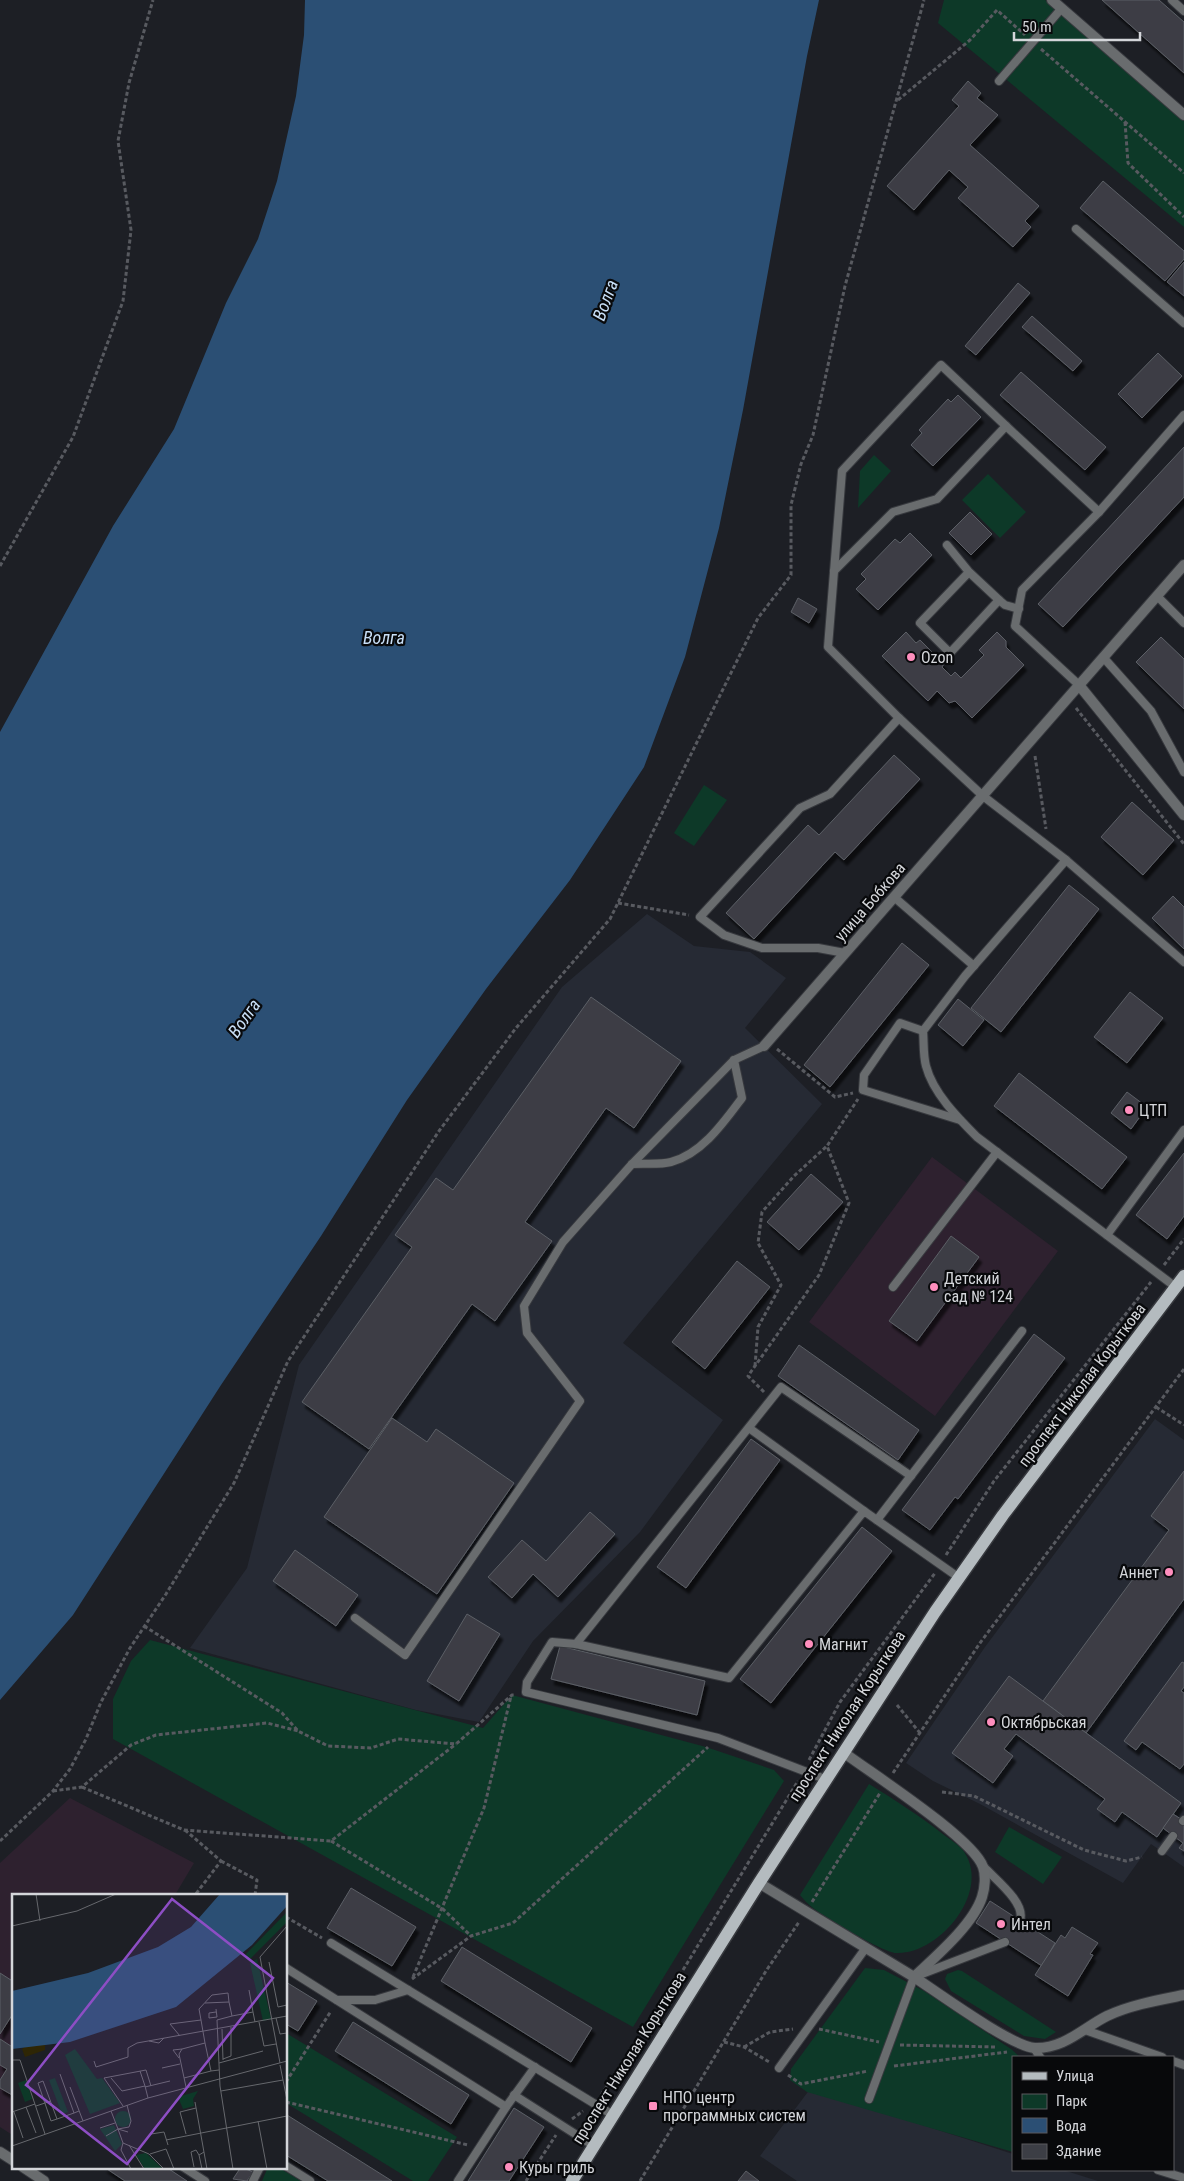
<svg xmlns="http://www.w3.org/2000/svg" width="1184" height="2181" font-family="'Roboto Condensed',sans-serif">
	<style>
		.built { fill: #262a34 }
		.education { fill: #2e212f }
		.green { fill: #0d3928 }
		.water { fill: #2b4f74 }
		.building { fill: #3c3e45; stroke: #5c5f66; filter: url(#shadow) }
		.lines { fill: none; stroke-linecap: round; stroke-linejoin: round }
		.service-casing { stroke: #37393e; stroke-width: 10 }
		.minor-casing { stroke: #37393e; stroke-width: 12 }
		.primary-casing { stroke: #37393e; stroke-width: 15 }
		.path { stroke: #585a60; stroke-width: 3; stroke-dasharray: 4 2.5; stroke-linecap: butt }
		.service { stroke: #696c6e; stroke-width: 8 }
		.minor { stroke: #696c6e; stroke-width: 10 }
		.primary { stroke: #b4bbbf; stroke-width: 12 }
		.poi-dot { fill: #fe8ebd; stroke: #08090b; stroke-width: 2 }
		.labels { text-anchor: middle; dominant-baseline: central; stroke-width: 4.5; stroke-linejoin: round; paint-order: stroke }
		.poi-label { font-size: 16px; fill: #d4d6da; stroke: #08090b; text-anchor: start }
		.street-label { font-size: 16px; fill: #d4d6da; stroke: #08090b }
		.water-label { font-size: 18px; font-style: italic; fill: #c8dff7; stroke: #08090b }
		.inset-road { fill: none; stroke: #66686d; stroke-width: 1 }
		.view { fill: #8d4ec4; fill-opacity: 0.15; stroke: #8d4ec4; stroke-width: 2.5 }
		.inset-edge { fill: none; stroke: #d4d6da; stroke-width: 2.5 }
	</style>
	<defs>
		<filter id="shadow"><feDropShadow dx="3" dy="5.5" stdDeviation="1" flood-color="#0009"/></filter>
	</defs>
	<rect width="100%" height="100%" fill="#1d1f25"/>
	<g class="built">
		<path d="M647,914L694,946L750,952L786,978L745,1028L822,1104L623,1343L723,1420L640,1532L533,1641L479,1722L416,1710L190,1648L247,1568L299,1365L562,987Z"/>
		<path d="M1155,1419L1184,1440V1867L1151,1844L1123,1883L980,1804L933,1781L906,1763L985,1647Z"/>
		<path d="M810,2089L1013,2154V2170H1063L1098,2181H797L760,2156Z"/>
	</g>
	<g class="education">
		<path d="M932,1157L1058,1251L935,1416L809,1322Z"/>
		<path d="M70,1798L194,1863L175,1895H14V2136L0,2127V1863Z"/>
	</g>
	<g class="green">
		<path d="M944,0H1045L1061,9L1184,115V227L938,23Z"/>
		<path d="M874,455L891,471L858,508L860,471Z"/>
		<path d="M988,474L1026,512L1000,538L962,500Z"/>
		<path d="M704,785L727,800L694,846L674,833Z"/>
		<path d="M150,1640L483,1728L512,1695L706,1747L774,1770L784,1781L633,2027L113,1739V1699L131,1661Z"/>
		<path d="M869,1784C895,1800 920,1816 944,1835C950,1839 957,1844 962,1849C994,1889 940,1955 896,1953C884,1953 825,1917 813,1908C808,1904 804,1900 800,1895Z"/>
		<path d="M1009,1827L1062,1857L1043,1884L995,1852Z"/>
		<path d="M865,1968L884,1970L924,1991L1011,2049L1020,2057H1013V2152L807,2092L790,2080L791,2069Z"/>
		<path d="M958,1970L962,1971L1056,2032L1045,2039L1024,2036L951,1991L945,1979L947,1974Z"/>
		<path d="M286,2033L457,2137L428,2181H413L286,2103Z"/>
		<path d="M268,2167H278L301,2181H262Z"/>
	</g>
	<path class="water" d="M305,0H819L807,56L743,410L719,528L685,657L644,767L570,880L486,989L407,1100L321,1236L221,1385L73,1615L0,1700V732L113,526L174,429L226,303L258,239L277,181L296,96L304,35Z"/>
	<g class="building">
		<path d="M1102,0H1159L1184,22V73Z"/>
		<path d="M968,81L981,93L977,98L998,115L970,145L1039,206L1025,221L1031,227L1013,247L958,198L968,187L949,170L914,210L887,186L959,106L952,100Z"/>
		<path d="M1103,181L1184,251V259L1165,281L1080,208Z"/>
		<path d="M1184,262V296L1167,282Z"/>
		<path d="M1018,283L1030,293L976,355L965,346Z"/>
		<path d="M1032,316L1082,361L1073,371L1022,327Z"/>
		<path d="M1158,353L1182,376L1142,418L1118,394Z"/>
		<path d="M1021,372L1106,447L1085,470L1000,395Z"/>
		<path d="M958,395L981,417L933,466L911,445L922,433L919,430L948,399L951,402Z"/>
		<path d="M1184,447V497L1063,627L1038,604Z"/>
		<path d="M970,512L992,534L971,555L949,533Z"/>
		<path d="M910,533L932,555L878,610L856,589L866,579L861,574L895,539L900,543Z"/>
		<path d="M798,598L817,609L809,623L791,612Z"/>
		<path d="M906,632L916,643L920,640L944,664L942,667L951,676L955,672L961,678L984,655L979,650L997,632L1006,641V647L1024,665L972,718L955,701L949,703L937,691L928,701L882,656Z"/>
		<path d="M1161,637L1184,659V709L1136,662Z"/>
		<path d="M894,755L920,779L844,860L835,852L754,939L726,913L808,825L819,835Z"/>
		<path d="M1132,802L1174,840L1143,875L1101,837Z"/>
		<path d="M1069,885L1099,909L1001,1032L971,1008Z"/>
		<path d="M1173,896L1184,907V949L1152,918Z"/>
		<path d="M902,943L929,965L830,1087L804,1065Z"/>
		<path d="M1130,992L1163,1018L1127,1063L1094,1037Z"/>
		<path d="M591,997L681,1061L634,1128L606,1108L525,1222L552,1241L495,1321L472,1304L369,1449L302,1402L412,1247L395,1235L436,1178L453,1190Z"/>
		<path d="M958,999L984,1020L963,1046L938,1025Z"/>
		<path d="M1019,1073L1127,1157L1102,1189L994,1106Z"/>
		<path d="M1127,1092L1147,1107L1131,1129L1111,1113Z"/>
		<path d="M1184,1153V1216L1167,1239L1136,1215Z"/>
		<path d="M811,1174L843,1202L799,1250L767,1222Z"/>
		<path d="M951,1236L979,1257L917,1341L889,1321Z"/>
		<path d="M737,1261L770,1287L705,1369L672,1342Z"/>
		<path d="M1034,1334L1065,1358L958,1499L955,1497L930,1530L902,1510Z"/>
		<path d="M799,1345L919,1430L898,1460L778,1376Z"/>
		<path d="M392,1418L427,1442L436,1429L514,1483L437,1594L324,1517Z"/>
		<path d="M751,1439L780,1460L686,1588L657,1567Z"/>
		<path d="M1184,1471V1599L1086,1733L1043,1701L1169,1530L1151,1516Z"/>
		<path d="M590,1512L615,1534L558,1597L533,1574L512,1598L488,1577L522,1540L546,1561Z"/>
		<path d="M862,1527L892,1551L771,1703L740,1679Z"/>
		<path d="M295,1550L358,1595L336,1626L273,1581Z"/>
		<path d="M467,1614L500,1634L459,1701L427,1681Z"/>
		<path d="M560,1646L705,1681L697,1715L551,1679Z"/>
		<path d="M1182,1662L1184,1663V1687L1181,1691L1184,1693V1764L1180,1769L1142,1742L1136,1750L1124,1741Z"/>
		<path d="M1009,1676L1181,1803L1157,1837L1122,1812L1115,1822L1097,1809L1105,1799L1016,1734L1004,1749L1013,1756L993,1783L952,1753Z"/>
		<path d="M1173,1814L1184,1821V1851L1179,1848L1183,1843L1163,1828Z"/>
		<path d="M351,1888L416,1927L392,1966L327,1928Z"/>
		<path d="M990,1901L1055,1943L1042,1966L976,1923Z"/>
		<path d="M1072,1927L1098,1943L1090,1954L1093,1955L1068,1996L1035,1975L1061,1935L1065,1938Z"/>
		<path d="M462,1947L592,2028L571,2062L441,1981Z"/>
		<path d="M0,1973L14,1982V2012L0,2034Z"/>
		<path d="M286,1982L317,2001L298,2031L286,2024Z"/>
		<path d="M353,2022L469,2095L451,2124L335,2051Z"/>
		<path d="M0,2039L14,2048V2096L0,2088V2080L7,2069L0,2065Z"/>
		<path d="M514,2108L544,2127L509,2181H468Z"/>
		<path d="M287,2115L392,2181H328L286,2155Z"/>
		<path d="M104,2167H166L187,2181H125Z"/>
		<path d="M241,2167L253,2172L247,2181L233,2179Z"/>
		<path d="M746,2171L759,2181H738Z"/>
	</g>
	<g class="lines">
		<g class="service-casing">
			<g id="service">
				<path d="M1172,0L1184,11"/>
				<path d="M999,81L1061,9"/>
				<path d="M1076,229L1184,323"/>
				<path d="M1099,512L1184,415"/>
				<path d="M947,545L969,572L999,600L950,653L920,623L969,572"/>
				<path d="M834,571L893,512L937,499L1006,426L1099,512L1022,590L1015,626L1079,685"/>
				<path d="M1157,596L1184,623"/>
				<path d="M999,600L1005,605L1019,609"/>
				<path d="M1103,657L1151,711L1184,772"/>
				<path d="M899,718L828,647L842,471L941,365L1006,426"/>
				<path d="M1066,860L1184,962"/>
				<path d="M894,897L974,966"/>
				<path d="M845,953L818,948H762L724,935L700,917L800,808L830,794L899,718L983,796L1066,860L965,976L923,1031C924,1042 923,1055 926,1066C933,1093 958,1118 977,1137L1177,1288"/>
				<path d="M923,1031L900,1023L864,1075L863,1090L960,1120"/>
				<path d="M632,1164C645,1163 659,1165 671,1162C702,1154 724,1122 742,1098L734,1060"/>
				<path d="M1107,1235L1184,1130"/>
				<path d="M893,1287L997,1152"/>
				<path d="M749,1428L864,1511"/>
				<path d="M877,1520L1022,1331"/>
				<path d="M355,1618L405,1655L580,1401L527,1333L524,1306L563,1242L632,1164L734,1060L764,1046"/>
				<path d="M576,1644L781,1387L911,1476"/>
				<path d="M825,1779L718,1738L526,1692L527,1682L552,1642L576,1644L729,1678L864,1511L958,1577"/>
				<path d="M1183,1821L1184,1820"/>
				<path d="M1162,1851L1173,1836"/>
				<path d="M984,1867C995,1879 1026,1903 1020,1920"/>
				<path d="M331,1943L613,2115"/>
				<path d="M286,1968L506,2107L535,2067"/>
				<path d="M337,2000H375L408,1990"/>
				<path d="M1085,2030L1162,2057"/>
				<path d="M1034,2048L1040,2057"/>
				<path d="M1173,2061L1184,2065"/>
				<path d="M779,2068L865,1949"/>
				<path d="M514,2095L594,2146"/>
				<path d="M869,2099L914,1977L1005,1942"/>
				<path d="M286,2166L310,2181"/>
				<path d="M183,2167L205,2181"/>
				<path d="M1158,2170L1184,2178"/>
				<path d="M253,2181L260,2167"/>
				<path d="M458,2181L506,2107"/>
			</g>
		</g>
		<g class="minor-casing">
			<g id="minor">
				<path d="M1052,0L1184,115"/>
				<path d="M1079,685L1184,815"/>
				<path d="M764,1046L1184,565"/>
				<path d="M759,1883L914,1977C935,1957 973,1925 982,1897C985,1888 986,1875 983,1867C974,1839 871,1773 843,1752"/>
				<path d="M914,1977C937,1992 1012,2047 1035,2048C1064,2049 1083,2028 1107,2016C1130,2005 1159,2000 1184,1995"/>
				<path d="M0,2152L14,2161"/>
				<path d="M23,2167L44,2181"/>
			</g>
		</g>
		<g class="primary-casing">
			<path id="primary" d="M572,2181L759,1883L935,1612L1003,1515L1184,1276"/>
		</g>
		<g class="path">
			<path d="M1041,49L1184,173"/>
			<path d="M898,100L970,40L997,10L1025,35"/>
			<path d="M1125,122L1128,163L1184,217"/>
			<path d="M0,566L73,437L123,301L131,230L118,141L129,83L153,0"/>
			<path d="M1076,708L1184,844"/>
			<path d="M1035,756L1046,829"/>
			<path d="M618,903L689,915"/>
			<path d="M777,1049L835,1097L853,1093"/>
			<path d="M1164,1265L1184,1239"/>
			<path d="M755,1366L758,1327L781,1285L758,1243L762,1212L794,1176L827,1146"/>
			<path d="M764,1392L748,1376L819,1275L849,1203L827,1146L858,1099"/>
			<path d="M1156,1407L1184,1425"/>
			<path d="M946,1555L994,1481L1151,1282"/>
			<path d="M144,1626L282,1713L298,1731L328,1746L371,1748L398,1739L456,1744L512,1695H515"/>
			<path d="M897,1705L920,1733"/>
			<path d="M809,1760L840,1702L935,1573"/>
			<path d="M893,1773L980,1643L1184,1369"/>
			<path d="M82,1787L184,1830L331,1841L456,1744"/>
			<path d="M53,1791L82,1787L131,1745L156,1735L267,1723L298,1731"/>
			<path d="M942,1792L974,1796L1084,1850L1126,1861L1142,1857"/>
			<path d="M185,1830L221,1861L195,1895"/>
			<path d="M0,1841L53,1791L70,1769L86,1739L101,1702L130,1648L166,1594L234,1483L288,1361L439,1131L516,1028L610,919L758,618L791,575V505L801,464L813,435L845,286L924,0"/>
			<path d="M331,1841L443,1909L471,1936"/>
			<path d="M221,1861L257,1880L255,1895"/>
			<path d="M812,1902L880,1793"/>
			<path d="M286,1917L322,1938"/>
			<path d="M413,1977L484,1808L511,1696"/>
			<path d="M412,1979L471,1936L513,1923L708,1747"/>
			<path d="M819,2029L879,2042"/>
			<path d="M724,2042L744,2047L771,2063"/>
			<path d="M900,2045L996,2047"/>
			<path d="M744,2047L770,2032L793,2029"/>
			<path d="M894,2066L1007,2052"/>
			<path d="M788,2075L801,2084L868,2071"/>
			<path d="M286,2082L331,2011"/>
			<path d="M601,2095L669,1993L798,1781"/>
			<path d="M286,2102L468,2145"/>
			<path d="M572,2119L583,2111"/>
			<path d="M526,2181L556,2135"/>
			<path d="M640,2181L766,1971L799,1922"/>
		</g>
		<use href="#service" class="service"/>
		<use href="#minor" class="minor"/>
		<use href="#primary" class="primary"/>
	</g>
	<g class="poi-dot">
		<circle cx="911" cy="657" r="5"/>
		<circle cx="1129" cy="1110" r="5"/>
		<circle cx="934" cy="1287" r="5"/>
		<circle cx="1169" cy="1572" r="5"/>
		<circle cx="809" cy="1644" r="5"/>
		<circle cx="991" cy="1722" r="5"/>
		<circle cx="1001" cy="1924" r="5"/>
		<rect x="648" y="2101" width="10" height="10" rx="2.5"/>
		<circle cx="509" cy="2167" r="5"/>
	</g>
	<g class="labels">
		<g class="poi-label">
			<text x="921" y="657">Ozon</text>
			<text x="1139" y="1110">ЦТП</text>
			<text x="944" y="1278">Детский<tspan x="944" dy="18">сад № 124</tspan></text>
			<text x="1159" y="1572" text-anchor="end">Аннет</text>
			<text x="819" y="1644">Магнит</text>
			<text x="1001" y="1722">Октябрьская</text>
			<text x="1011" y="1924">Интел</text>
			<text x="663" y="2097">НПО центр<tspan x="663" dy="18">программных систем</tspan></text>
			<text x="519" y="2167">Куры гриль</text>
		</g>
		<g class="street-label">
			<text transform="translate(870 902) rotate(-49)">улица Бобкова</text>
			<text transform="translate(1082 1385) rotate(-53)">проспект Николая Корыткова</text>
			<text transform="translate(847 1716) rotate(-57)">проспект Николая Корыткова</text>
			<text transform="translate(629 2058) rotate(-58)">проспект Николая Корыткова</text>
		</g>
		<g class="water-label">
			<text transform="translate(605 300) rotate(-70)">Волга</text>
			<text x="384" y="637">Волга</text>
			<text transform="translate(244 1018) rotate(-55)">Волга</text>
		</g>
	</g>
	<g transform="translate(12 1894)">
		<rect width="275" height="275" fill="#1d1f25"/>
		<path d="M275,18V28L237,66L234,60ZM245,65L259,125L251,127L238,69ZM63,155L85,185L90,184L108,209L78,220L53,161ZM43,184L56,218L50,220L37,186ZM14,186L20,205L13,208L6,189ZM186,197L181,205L182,212L171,215L166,203ZM103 225a8 8 0 1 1 16 0a8 8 0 1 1-16 0ZM102,231L110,250L103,257L88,235ZM134,259L151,275H133L124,261Z" fill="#0d3928"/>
		<path d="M15,151H33V156L13,163L10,155Z" fill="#2e2605"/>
		<path d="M208,0H275V12L240,51L164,113L58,148L0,155V97L76,79L146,53L179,33Z" fill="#2b4f74"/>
		<path class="inset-road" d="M24,0L28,27M0,32L65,17L104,0M257,68L266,113L275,111M237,96L241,118M193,109L217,108L220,122L205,126L208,192L221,275M204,115L205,123L197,124V119L204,118M220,122L241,118L243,128M264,124L268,140L275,139M189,126L187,115L200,101L216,99L217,108M247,128L252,152L264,150M210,135L211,166M168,142L158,130L189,126L193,149L170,155L167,160L174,193M137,147L147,149L152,144M193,149L199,177L207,176M167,164L161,156L170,155M211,165L219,162V133M0,166H8L33,240M82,167L84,173L116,163V154L125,149L275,122M207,169L251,157M268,169L248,63L275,32M268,171L275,206M150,174L168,170M128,177L133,192M48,180L62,219L67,217M99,184L110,197L133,192L136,204M172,184L199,177M31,187L45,225L39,227L26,189ZM58,193L71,227M133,193L158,187M209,197L271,186M183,208L195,275M24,212L39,207M111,212L92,184L134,176L139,192M14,213L24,239M99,217L106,235L117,233L119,227L115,211M0,218L23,210M2,218L11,244M45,225L62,219M246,227L255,275M88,234L103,229M106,235L111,249L137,260L152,275M139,240L152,238L156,251M174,240L168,218L184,214M94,242L106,235L116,238M154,246L275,222M111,249L109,256L119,275M117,251L132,275M0,252L136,204L275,167M138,260L154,255L162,275M182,273L179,258L184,256L187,261M190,275L187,261L192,258"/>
		<path class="view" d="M160,5L261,84L115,270L14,191Z"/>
		<rect width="275" height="275" class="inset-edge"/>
	</g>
	<rect x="1012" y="2056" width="162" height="115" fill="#08090b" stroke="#5a5b5e"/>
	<rect x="1022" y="2072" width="25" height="8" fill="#b4bbbf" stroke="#5a5b5e"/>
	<text x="1056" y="2081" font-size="15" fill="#d4d6da">Улица</text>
	<rect x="1022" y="2094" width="25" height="15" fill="#0d3928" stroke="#5a5b5e"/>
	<text x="1056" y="2106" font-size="15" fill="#d4d6da">Парк</text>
	<rect x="1022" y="2118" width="25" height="15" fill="#2b4f74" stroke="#5a5b5e"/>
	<text x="1056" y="2131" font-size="15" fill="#d4d6da">Вода</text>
	<rect x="1022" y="2144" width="25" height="15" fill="#3c3e45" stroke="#5a5b5e"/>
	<text x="1056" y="2156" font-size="15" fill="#d4d6da">Здание</text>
	<path d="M1014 32v8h126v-8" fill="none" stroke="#d4d6da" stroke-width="2.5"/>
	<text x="1022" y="32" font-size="15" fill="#d4d6da" stroke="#08090b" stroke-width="4" paint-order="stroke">50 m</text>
</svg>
